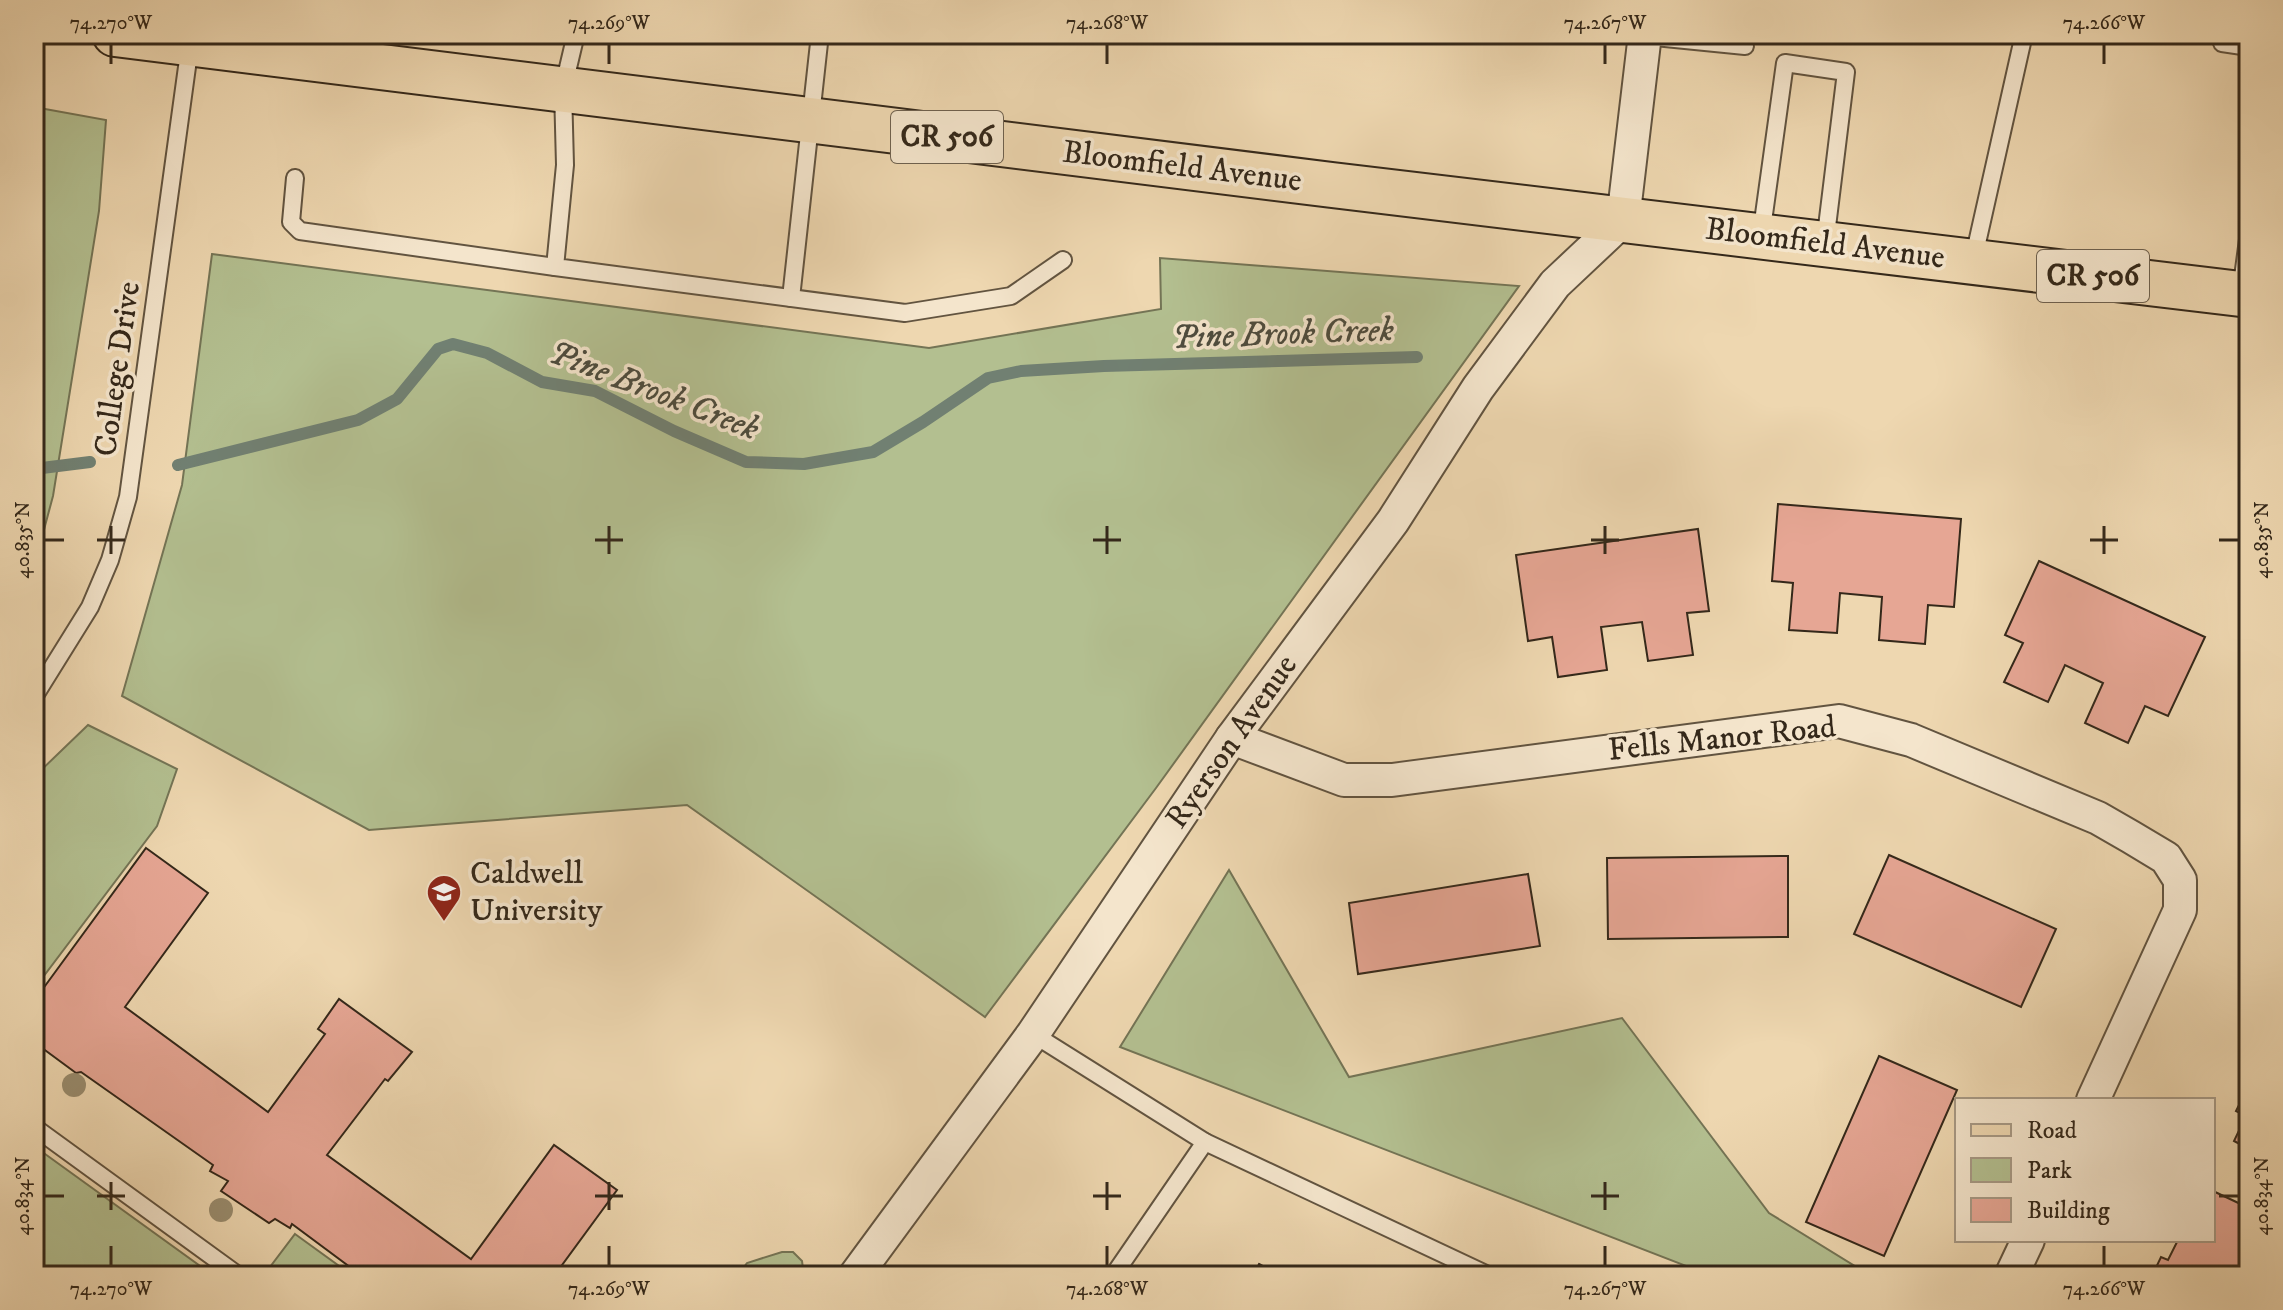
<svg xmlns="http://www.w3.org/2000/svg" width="2283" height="1310" font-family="'IM FELL DW Pica',serif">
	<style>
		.green { fill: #b3bf90; stroke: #747455; stroke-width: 2 }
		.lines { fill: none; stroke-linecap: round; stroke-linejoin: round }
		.stream { stroke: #718072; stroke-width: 12 }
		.building { fill: #e6a694; stroke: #34281a; stroke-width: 2 }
		.service-casing { stroke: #625440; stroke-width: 20 }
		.minor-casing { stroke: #625440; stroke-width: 36 }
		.primary-casing { stroke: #34281a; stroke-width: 48 }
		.service { stroke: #f4e5cc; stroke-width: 16 }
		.minor { stroke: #f4e5cc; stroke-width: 32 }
		.primary { stroke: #eed7b0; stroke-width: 44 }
		.tree { fill: #998c6e }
		.ticks { fill: none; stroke: #34281a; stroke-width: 3 }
		.labels { text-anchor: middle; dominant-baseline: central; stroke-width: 7; stroke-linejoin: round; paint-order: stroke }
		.shield { fill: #f4e5cc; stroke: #6e614f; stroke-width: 2 }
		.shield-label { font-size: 30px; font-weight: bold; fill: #34281a }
		.street-label { font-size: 32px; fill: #34281a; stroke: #f4e5cc }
		.poi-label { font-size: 32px; fill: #34281a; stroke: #f4e5cc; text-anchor: start }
		.water-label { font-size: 34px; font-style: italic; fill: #4d4c3e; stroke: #f4e5cc }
		.neatline { fill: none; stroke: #34281a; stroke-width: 3 }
		.ticks-label { font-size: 20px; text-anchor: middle; fill: #34281a }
	</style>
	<rect width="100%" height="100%" fill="#eed7b0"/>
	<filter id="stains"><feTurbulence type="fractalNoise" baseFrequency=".0025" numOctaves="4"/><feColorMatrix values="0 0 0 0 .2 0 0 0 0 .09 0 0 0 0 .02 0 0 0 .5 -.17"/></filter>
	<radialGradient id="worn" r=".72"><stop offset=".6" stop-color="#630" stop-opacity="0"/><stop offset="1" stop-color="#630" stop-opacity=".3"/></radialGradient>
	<g class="green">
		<path d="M34,107L106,120L99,211L53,496L34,567Z"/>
		<path d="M212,254L929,348L1161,309L1160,258L1519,286L1156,788L985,1017L687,805L369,830L122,696L182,485Z"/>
		<path d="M88,725L177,769L157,826L34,989V777Z"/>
		<path d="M1229,870L1349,1077L1622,1018L1769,1213L1871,1276H1712L1120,1047Z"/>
		<path d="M34,1146L214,1276H57L34,1259Z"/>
		<path d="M295,1234L353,1276H283L270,1267Z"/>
		<path d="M782,1252H793L802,1261L804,1276H737L747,1263Z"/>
	</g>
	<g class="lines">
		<g class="stream">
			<path d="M178,465L358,420L397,399L438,349L453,344L487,353L542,382L595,391L674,431L746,462L804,464L873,452L923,422L988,378L1021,371L1104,366L1417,357"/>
			<path d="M34,469L90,462"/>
		</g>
	</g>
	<g class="building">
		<path d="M1778,504L1961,519L1954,607L1928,605L1925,644L1879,640L1882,597L1840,593L1837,633L1789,630L1793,583L1772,581Z"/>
		<path d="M1698,529L1709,611L1687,613L1693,655L1648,661L1642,622L1601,627L1607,670L1558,677L1552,637L1528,641L1516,555Z"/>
		<path d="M2039,561L2205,637L2168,716L2145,706L2128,743L2085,723L2103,683L2065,665L2048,702L2004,682L2023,643L2005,635Z"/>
		<path d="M146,848L208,893L125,1007L268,1112L325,1034L318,1029L339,999L412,1052L388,1081L385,1079L327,1155L471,1259L554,1145L617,1190L554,1276H362L292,1224L290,1228L275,1219L269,1223L221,1191L228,1181L210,1171L213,1165L81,1072L76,1073L34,1042V1001Z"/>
		<path d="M1889,855L2056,929L2021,1007L1854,934Z"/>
		<path d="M1788,856V937L1608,939L1607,858Z"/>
		<path d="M1528,874L1540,946L1358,974L1349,903Z"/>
		<path d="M1879,1056L1957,1090L1884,1256L1806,1222Z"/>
		<path d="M2247,1089L2249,1090V1149L2234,1141L2246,1116L2236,1111Z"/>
		<path d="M2213,1191L2249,1208V1263L2245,1271L2249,1276H2152L2161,1257L2168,1260L2178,1240H2213Z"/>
		<path d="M1259,1264L1282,1276H1253Z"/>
	</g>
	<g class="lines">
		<g class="service-casing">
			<g id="service">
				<path d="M576,34L563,89L565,165L555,267L905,313L1011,296L1063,260"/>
				<path d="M1645,36L1745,46"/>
				<path d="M2222,43L2249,47"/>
				<path d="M295,178L291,222L300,231L555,267"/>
				<path d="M1761,236L1785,63L1846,72L1825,243"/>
				<path d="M1973,261L2024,34"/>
				<path d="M2241,292L2249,232"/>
				<path d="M791,298L820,34"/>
				<path d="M34,697L90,607L110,560L128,497L190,45"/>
				<path d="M1033,1034L1205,1142L1490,1276"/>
				<path d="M34,1127L239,1276"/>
				<path d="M1113,1276L1205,1142"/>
			</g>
		</g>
		<g class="minor-casing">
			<g id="minor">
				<path d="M1232,738L1344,780H1392L1839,721L1911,740L2098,818L2131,837L2166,858L2180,880V910L2093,1100"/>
				<path d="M855,1276L1033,1034L1232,738L1393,521L1478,388L1555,284L1623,220L1645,34"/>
				<path d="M2011,1276L2028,1240"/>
			</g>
		</g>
		<g class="primary-casing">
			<path id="primary" d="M115,34L1332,185L2249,295"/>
		</g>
		<use href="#service" class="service"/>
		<use href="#minor" class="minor"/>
		<use href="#primary" class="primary"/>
	</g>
	<g class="tree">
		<circle cx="74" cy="1085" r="12"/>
		<circle cx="221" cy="1210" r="12"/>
	</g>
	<path class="ticks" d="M111,44V64M609,44V64M1107,44V64M1605,44V64M2104,44V64M111,526V554M609,526V554M1107,526V554M1605,526V554M2104,526V554M44,540H64M97,540H125M595,540H623M1093,540H1121M1591,540H1619M2090,540H2118M2219,540H2239M111,1182V1210M609,1182V1210M1107,1182V1210M1605,1182V1210M44,1196H64M97,1196H125M595,1196H623M1093,1196H1121M1591,1196H1619M2219,1196H2239M111,1246V1266M609,1246V1266M1107,1246V1266M1605,1246V1266M2104,1246V1266"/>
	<defs>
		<g id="university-pin" transform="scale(1.8)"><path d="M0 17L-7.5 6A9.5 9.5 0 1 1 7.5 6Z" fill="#8f2418" stroke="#f4e5cc"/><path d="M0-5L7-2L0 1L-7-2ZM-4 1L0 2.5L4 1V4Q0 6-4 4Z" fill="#fff"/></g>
	</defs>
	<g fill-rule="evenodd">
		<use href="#university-pin" x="444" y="892"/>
	</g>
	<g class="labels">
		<g class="shield">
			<rect x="891" y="111" width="112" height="52" rx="6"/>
			<rect x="2037" y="250" width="112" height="52" rx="6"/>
		</g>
		<g class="shield-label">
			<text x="947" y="137">CR 506</text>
			<text x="2093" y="276">CR 506</text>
		</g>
		<g class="street-label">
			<text transform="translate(1182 167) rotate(7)">Bloomfield Avenue</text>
			<text transform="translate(1825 244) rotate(7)">Bloomfield Avenue</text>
			<text transform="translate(118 369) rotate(-82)">College Drive</text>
			<text transform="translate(1722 739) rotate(-6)">Fells Manor Road</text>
			<text transform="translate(1232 742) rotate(-55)">Ryerson Avenue</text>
		</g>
		<g class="poi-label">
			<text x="470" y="874">Caldwell<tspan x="470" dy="37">University</tspan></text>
		</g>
		<g class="water-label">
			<text transform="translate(1283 334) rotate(-2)">Pine Brook Creek</text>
			<text transform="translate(654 391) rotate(21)">Pine Brook Creek</text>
		</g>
	</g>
	<rect width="2283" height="1310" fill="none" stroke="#eed7b0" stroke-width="88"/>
	<rect x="1955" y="1098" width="260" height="144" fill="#f4e5cc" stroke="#a79985" stroke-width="2"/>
	<rect x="1971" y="1124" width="40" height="12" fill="#eed7b0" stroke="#a79985" stroke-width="2"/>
	<text x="2027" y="1138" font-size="24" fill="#34281a">Road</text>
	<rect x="1971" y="1158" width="40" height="24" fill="#b3bf90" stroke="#a79985" stroke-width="2"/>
	<text x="2027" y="1178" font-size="24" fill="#34281a">Park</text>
	<rect x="1971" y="1198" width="40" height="24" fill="#e6a694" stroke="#a79985" stroke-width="2"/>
	<text x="2027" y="1218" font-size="24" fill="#34281a">Building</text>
	<rect x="44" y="44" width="2195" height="1222" class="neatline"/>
	<g class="ticks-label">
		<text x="111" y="29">74.270°W</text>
		<text x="609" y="29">74.269°W</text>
		<text x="1107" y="29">74.268°W</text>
		<text x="1605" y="29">74.267°W</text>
		<text x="2104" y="29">74.266°W</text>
		<text transform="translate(22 540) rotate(-90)" y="7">40.835°N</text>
		<text transform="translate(2261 540) rotate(-90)" y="7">40.835°N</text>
		<text transform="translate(22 1196) rotate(-90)" y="7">40.834°N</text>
		<text transform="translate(2261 1196) rotate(-90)" y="7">40.834°N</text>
		<text x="111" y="1295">74.270°W</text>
		<text x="609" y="1295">74.269°W</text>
		<text x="1107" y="1295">74.268°W</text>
		<text x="1605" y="1295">74.267°W</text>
		<text x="2104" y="1295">74.266°W</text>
	</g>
	<rect width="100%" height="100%" filter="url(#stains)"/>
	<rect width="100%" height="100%" fill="url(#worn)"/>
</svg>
